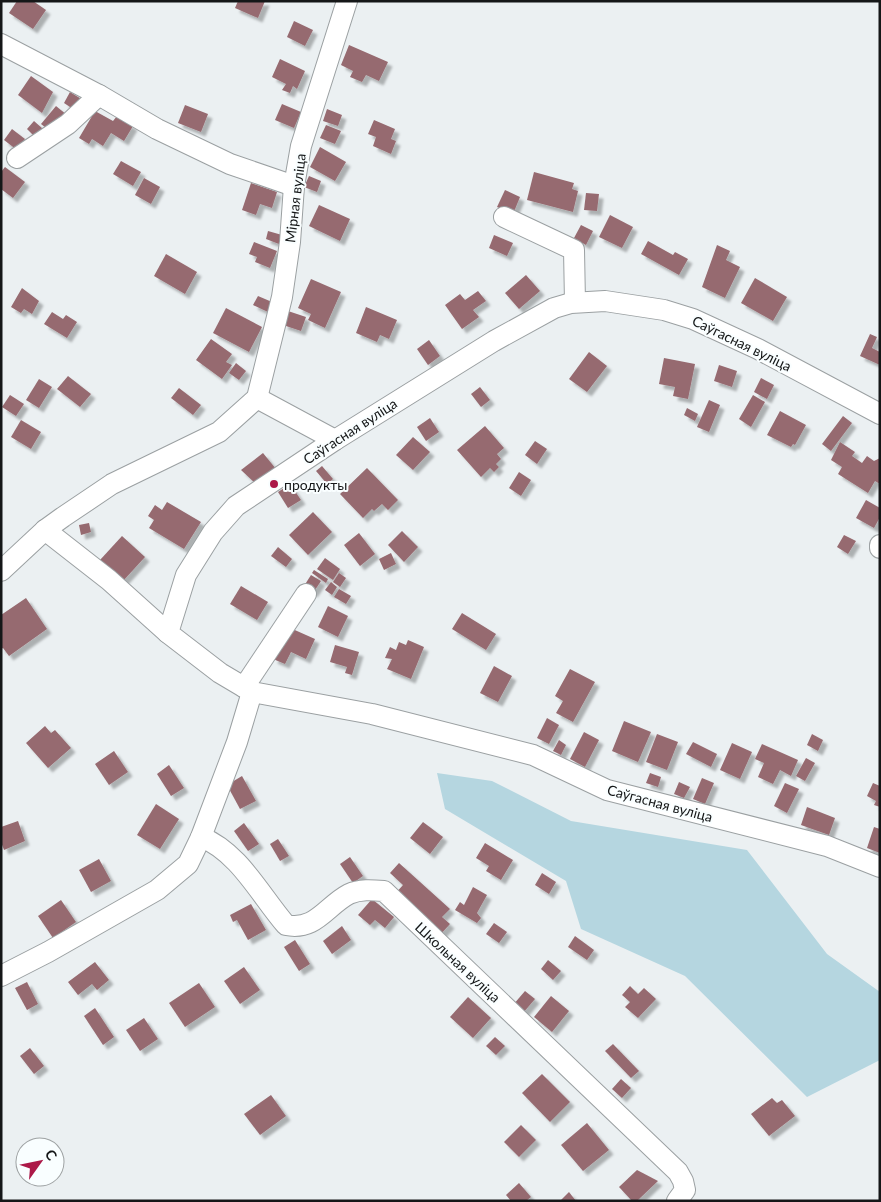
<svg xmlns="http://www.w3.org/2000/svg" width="881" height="1202" font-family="Lato,sans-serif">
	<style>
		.green { fill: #b5d6e0 }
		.building { fill: #966a70; filter: url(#shadow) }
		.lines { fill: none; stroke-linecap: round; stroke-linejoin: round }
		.minor-casing { stroke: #9ba0a2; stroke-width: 22 }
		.minor { stroke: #fff; stroke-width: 20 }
		.poi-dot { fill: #ac1848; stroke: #f9feff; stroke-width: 2 }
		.labels { text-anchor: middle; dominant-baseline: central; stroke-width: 4; stroke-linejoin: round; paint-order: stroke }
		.street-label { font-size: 14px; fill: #151718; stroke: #f9feff }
		.poi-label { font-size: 14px; fill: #151718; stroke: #f9feff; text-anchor: start }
	</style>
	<defs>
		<filter id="shadow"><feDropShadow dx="4.5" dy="4.5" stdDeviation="1" flood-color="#0004"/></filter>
	</defs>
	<rect width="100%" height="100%" fill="#ebf0f2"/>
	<path class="green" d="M437,773L492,781L571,821L747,850L827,954L880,992V1060L807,1097L685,976L581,929L566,881L445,809Z"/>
	<g class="building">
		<path d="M17,1H33L46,10L33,29L9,13Z"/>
		<path d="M238,1H265L258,18L235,8Z"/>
		<path d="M294,21L313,30L305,46L287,37Z"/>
		<path d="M349,45L388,62L379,81L366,75L362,82L350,77L353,71L341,65Z"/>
		<path d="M280,59L305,71L297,89L293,86L290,93L282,90L286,84L272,77Z"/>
		<path d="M31,76L53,92L42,113L18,95Z"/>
		<path d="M70,92L83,100L76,111L64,103Z"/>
		<path d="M282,104L301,112L294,128L275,120Z"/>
		<path d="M185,105L208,114L201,132L178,123Z"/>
		<path d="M56,106L67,115L51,132L41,124Z"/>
		<path d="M327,109L342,115L338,126L323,121Z"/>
		<path d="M95,111L113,121L117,116L133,126L124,141L111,133L103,146L92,139L89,144L79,138Z"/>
		<path d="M374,120L395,129L391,139L396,141L391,154L373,146L376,137L368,134Z"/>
		<path d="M34,121L43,129L35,137L27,129Z"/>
		<path d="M326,125L341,131L335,144L320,138Z"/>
		<path d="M12,129L25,139L17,150L4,140Z"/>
		<path d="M320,147L346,162L335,181L310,167Z"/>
		<path d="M121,161L141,172L133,186L113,174Z"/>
		<path d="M5,167L25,182L13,198L1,189V172Z"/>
		<path d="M534,172L574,183L572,189L578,191L573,212L527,200Z"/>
		<path d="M309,176L321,181L317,192L304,187Z"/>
		<path d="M144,178L160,187L151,204L135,195Z"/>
		<path d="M251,183L277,192L272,208L260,204L256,215L242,210Z"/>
		<path d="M505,190L520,197L513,214L497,207Z"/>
		<path d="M586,193L599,194L597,211L584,210Z"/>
		<path d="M319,205L350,219L340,241L309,226Z"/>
		<path d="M610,215L633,227L622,248L599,237Z"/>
		<path d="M581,225L593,231L586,245L574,238Z"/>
		<path d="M268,231L282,235L279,244L266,239Z"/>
		<path d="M494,235L513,243L507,256L489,248Z"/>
		<path d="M648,241L673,255L675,252L688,259L679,275L641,254Z"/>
		<path d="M254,242L277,251L270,268L255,262L257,257L249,254Z"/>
		<path d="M717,245L730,251L726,260L740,267L725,298L702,287Z"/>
		<path d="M166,254L197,272L185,294L154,276Z"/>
		<path d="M526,275L540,291L519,309L505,293Z"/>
		<path d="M755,278L787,297L773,321L741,303Z"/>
		<path d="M311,279L341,292L325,328L308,320L311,314L298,308Z"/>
		<path d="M22,288L39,301L32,314L24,309L21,313L11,307Z"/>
		<path d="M478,291L486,301L473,310L479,317L462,329L445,305L460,294L465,300Z"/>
		<path d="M258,296L272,302L268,312L253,305Z"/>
		<path d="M366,307L397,320L389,339L380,335L377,342L356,333Z"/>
		<path d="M226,308L262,327L249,352L213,333Z"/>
		<path d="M288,311L306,317L301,331L283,325Z"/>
		<path d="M52,312L63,319L66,315L77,322L67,338L44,324Z"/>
		<path d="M870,334L877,337L872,348L880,352V365L860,356Z"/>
		<path d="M211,339L232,354L226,362L232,365L222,379L196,360Z"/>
		<path d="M429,340L440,356L428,365L417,349Z"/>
		<path d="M589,352L607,366L587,392L569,379Z"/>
		<path d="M664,358L695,364L688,399L673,396L675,387L659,384Z"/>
		<path d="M236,363L246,371L239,380L229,373Z"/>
		<path d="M719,365L737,371L732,387L714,381Z"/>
		<path d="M68,376L91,394L80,407L57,389Z"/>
		<path d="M761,378L774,385L767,399L754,392Z"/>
		<path d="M39,379L52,387L39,408L26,400Z"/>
		<path d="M480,387L490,400L481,407L471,394Z"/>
		<path d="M179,388L201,405L193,415L171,398Z"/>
		<path d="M10,395L24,404L16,416L2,407Z"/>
		<path d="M753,395L765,402L751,427L739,419Z"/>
		<path d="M709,400L720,405L709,432L697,427Z"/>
		<path d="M687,408L698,414L695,421L684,415Z"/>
		<path d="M780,411L806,425L795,445L793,444L791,447L767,435Z"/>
		<path d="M843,416L852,423L831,451L822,444Z"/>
		<path d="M430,418L439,432L426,441L417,427Z"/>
		<path d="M21,420L41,432L31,449L11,437Z"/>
		<path d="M485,426L504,448L497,454L501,459L496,464L499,467L494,472L490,468L481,477L457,450Z"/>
		<path d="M413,437L430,452L413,470L396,455Z"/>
		<path d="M535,441L547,449L537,464L525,455Z"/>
		<path d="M840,442L855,452L852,456L862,463L867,456L874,461L880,458V484L875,481L868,493L838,474L842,467L831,460Z"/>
		<path d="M263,453L276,469L256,484L241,470Z"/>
		<path d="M322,466L333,479L327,484L316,471Z"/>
		<path d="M367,468L398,500L388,510L382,504L374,511L372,509L363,518L340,494Z"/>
		<path d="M519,472L531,480L521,496L509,488Z"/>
		<path d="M290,484L301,500L288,508L278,492Z"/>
		<path d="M866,500L880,508V517L874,528L856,518Z"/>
		<path d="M167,502L201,522L184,549L149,528L154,520L148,516L155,505L162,510Z"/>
		<path d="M313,512L332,532L308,555L289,535Z"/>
		<path d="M89,523L91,532L81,535L79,525Z"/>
		<path d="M402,531L418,547L404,562L388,545Z"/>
		<path d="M359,533L375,554L360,566L344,545Z"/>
		<path d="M844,535L856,541L848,554L837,547Z"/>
		<path d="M122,536L145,557L123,581L100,560Z"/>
		<path d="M278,547L292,559L286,567L271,556Z"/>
		<path d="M391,553L396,564L384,570L379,559Z"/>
		<path d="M325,558L340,569L333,580L317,569Z"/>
		<path d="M314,570L328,579L326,583L312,573Z"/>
		<path d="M339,573L346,578L340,587L333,582Z"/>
		<path d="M311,575L321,581L313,593L304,586Z"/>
		<path d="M331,582L337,587L332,595L325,590Z"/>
		<path d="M241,586L268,602L257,620L230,604Z"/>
		<path d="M339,589L351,596L346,604L334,597Z"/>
		<path d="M26,598L47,629L9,656L3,648L1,649V615Z"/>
		<path d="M328,606L348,616L338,637L318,627Z"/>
		<path d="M462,613L496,634L486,650L452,629Z"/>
		<path d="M288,627L315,639L306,659L291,652L285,664L273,659Z"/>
		<path d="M408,640L424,647L411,679L387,669L392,659L385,658L390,647L396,650L399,642L406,645Z"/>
		<path d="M335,645L359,652L352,675L345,673L347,667L330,662Z"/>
		<path d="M494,666L512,676L498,702L480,693Z"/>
		<path d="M570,669L595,682L573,722L556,713L563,701L555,696Z"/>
		<path d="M547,718L559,725L549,744L537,738Z"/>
		<path d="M624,721L651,732L638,762L612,751Z"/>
		<path d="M45,726L51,733L55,730L71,748L48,768L26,743Z"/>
		<path d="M584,732L599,740L585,767L570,759Z"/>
		<path d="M657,734L678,742L667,770L646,762Z"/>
		<path d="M812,734L823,740L818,751L807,745Z"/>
		<path d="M559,740L566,745L561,755L553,751Z"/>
		<path d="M693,742L717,754L711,767L686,754Z"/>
		<path d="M732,743L752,752L740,779L720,770Z"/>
		<path d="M762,744L798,760L791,776L780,770L773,784L758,777L764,763L755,759Z"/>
		<path d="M114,751L128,772L109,785L95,764Z"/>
		<path d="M806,758L815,763L805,781L796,776Z"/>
		<path d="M169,765L184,788L171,796L157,774Z"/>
		<path d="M650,773L661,777L658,787L646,783Z"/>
		<path d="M242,776L256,801L240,809L227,785Z"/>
		<path d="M702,778L714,783L705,804L693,799Z"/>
		<path d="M679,782L690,787L684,798L674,794Z"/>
		<path d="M785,783L799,789L787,813L774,806Z"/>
		<path d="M873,783L880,786V807L874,805L876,801L867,796Z"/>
		<path d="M156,804L179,819L160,849L137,835Z"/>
		<path d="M807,807L835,818L829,835L801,825Z"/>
		<path d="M18,821L25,841L4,850L1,842V827Z"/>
		<path d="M423,822L443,837L430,854L410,838Z"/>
		<path d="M244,823L259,844L248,851L234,831Z"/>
		<path d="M874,827L880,829V853L867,848Z"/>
		<path d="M278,839L289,856L280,861L270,844Z"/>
		<path d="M485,843L513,860L501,880L486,871L489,866L476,858Z"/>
		<path d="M350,857L363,876L353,883L340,864Z"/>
		<path d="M99,859L111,881L91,892L79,870Z"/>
		<path d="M399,863L450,909L442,917L450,924L439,936L394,895L403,885L390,873Z"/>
		<path d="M542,873L556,882L549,894L535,885Z"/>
		<path d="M473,887L487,895L477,913L481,918L477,923L455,910L460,902L464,905Z"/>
		<path d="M372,899L394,917L385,928L375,920L370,925L358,915Z"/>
		<path d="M61,900L76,922L53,938L38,916Z"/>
		<path d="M251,904L266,930L248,940L237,920L233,922L230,915Z"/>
		<path d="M494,923L507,932L499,943L486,934Z"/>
		<path d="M342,926L351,940L332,954L323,941Z"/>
		<path d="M575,936L594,950L587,960L568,947Z"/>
		<path d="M295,940L310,964L299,971L284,947Z"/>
		<path d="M548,960L561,971L553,980L541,969Z"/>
		<path d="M95,962L109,980L97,990L92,984L78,995L68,982Z"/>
		<path d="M244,967L260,990L240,1004L224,981Z"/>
		<path d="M27,982L38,1004L27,1010L15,988Z"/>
		<path d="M199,983L215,1007L185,1027L169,1003Z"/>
		<path d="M630,986L638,994L644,988L656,999L638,1018L625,1007L630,1002L622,995Z"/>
		<path d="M525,991L535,999L523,1013L513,1005Z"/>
		<path d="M551,996L569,1011L552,1032L534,1017Z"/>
		<path d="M468,997L491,1018L473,1038L450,1017Z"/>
		<path d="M95,1008L114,1037L103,1045L84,1016Z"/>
		<path d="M144,1018L158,1039L140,1051L126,1030Z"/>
		<path d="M495,1037L505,1046L496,1055L486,1046Z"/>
		<path d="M613,1044L639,1071L631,1078L605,1051Z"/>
		<path d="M30,1048L44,1066L34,1074L20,1056Z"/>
		<path d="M542,1074L570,1102L550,1122L522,1093Z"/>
		<path d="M621,1079L631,1088L622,1098L612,1089Z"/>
		<path d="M271,1095L286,1116L260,1135L244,1114Z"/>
		<path d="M772,1098L777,1103L782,1100L795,1116L769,1136L751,1114Z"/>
		<path d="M587,1123L609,1150L583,1171L561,1145Z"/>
		<path d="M521,1125L536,1140L519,1157L504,1142Z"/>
		<path d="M637,1170L658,1181L637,1201H632L619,1187Z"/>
		<path d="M519,1183L531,1197L526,1201H511L506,1195Z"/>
		<path d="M569,1192L576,1201H560Z"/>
	</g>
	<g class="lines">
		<g class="minor-casing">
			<g id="minor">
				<path d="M1,44L99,95L157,129L230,164L294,186"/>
				<path d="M17,158L68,124L99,95"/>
				<path d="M504,217L574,250L575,302"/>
				<path d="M257,398L335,440"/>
				<path d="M880,414L758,349L693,319L664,310L605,301L571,303L554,308L494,341L335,440L236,506L213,532L186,575L168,633L220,673L252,692L372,714L533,755L607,790L827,846L880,867"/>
				<path d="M45,530L109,580L168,633"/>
				<path d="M880,545V548"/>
				<path d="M1,571L45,530L63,517L112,484L219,432L257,398L282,297L290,242L294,186L301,146L347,1"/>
				<path d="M244,687L306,594"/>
				<path d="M201,837C239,852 260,895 286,925C316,931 326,906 349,894C360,889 372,890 384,891L678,1172L683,1181L685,1190L677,1201"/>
				<path d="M1,976L48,952L157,890L188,864L201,837L237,742L252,692"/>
			</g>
		</g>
		<use href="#minor" class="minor"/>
	</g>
	<circle class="poi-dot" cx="274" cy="484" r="5"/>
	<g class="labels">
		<g class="street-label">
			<text transform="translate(295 198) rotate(-83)">Мірная вуліца</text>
			<text transform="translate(742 343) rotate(26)">Саўгасная вуліца</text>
			<text transform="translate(350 431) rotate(-33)">Саўгасная вуліца</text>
			<text transform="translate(660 803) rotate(15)">Саўгасная вуліца</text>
			<text transform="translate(458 962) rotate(43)">Школьная вуліца</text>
		</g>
		<g class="poi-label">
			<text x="284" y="484">продукты</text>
		</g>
	</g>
	<rect width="881" height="1202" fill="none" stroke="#151718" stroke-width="5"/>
	<g transform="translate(40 1162) rotate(57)"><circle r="24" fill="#f9feff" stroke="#9ea2a3"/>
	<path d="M0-4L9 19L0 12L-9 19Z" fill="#ac1848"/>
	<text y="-8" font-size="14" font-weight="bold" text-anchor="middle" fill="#151718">С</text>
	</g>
</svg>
